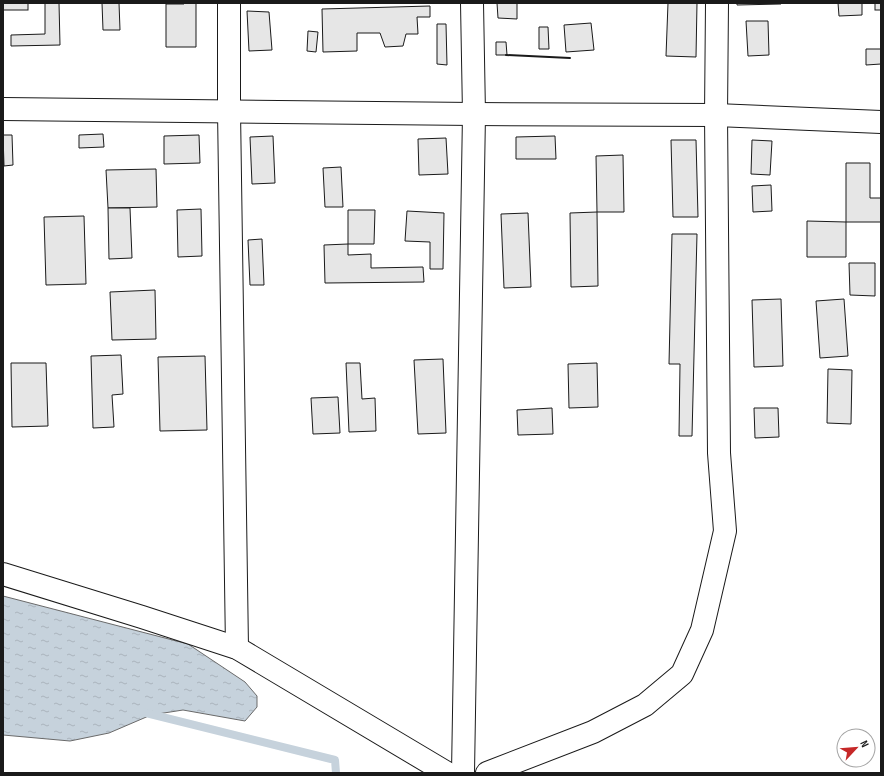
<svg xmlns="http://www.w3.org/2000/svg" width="884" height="776" font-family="'Sofia Sans Condensed',sans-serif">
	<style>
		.water { fill: url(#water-ripples); stroke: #6a6a6a }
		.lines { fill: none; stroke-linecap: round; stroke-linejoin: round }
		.stream { stroke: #c6d2dc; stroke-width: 8 }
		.building { fill: #e6e6e6; stroke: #1a1a1a }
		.street-casing { stroke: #1a1a1a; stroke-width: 24 }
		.secondary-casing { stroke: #1a1a1a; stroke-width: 24 }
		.street { stroke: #fff; stroke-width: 22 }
		.secondary { stroke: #fff; stroke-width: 22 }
		.wall { stroke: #1a1a1a; stroke-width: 2 }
	</style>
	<defs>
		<pattern id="water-ripples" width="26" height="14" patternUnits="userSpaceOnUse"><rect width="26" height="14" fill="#c6d2dc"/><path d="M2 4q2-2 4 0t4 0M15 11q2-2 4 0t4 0" fill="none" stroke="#aab4bc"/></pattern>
	</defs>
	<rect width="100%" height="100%" fill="#fff"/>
	<path class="water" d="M3,596L188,644L245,682L257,696V707L245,721L183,710L151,715L109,733L70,741L3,735Z"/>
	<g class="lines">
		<path class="stream" d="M142,712L335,760L336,773"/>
	</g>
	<g class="building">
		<rect x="3" y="3" width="25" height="7"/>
		<path d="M45,3H59L60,45L11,46V35L45,34Z"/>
		<path d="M102,3H119L120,30H103Z"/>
		<path d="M184,3H196V47H166V4H184Z"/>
		<path d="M497,3H517V19L498,18Z"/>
		<path d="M668,3H697L696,57L666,56Z"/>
		<path d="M737,3H781V4L737,5Z"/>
		<path d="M838,3H862V15L839,16Z"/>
		<rect x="875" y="3" width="6" height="7"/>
		<path d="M430,6V17H417L418,34H406L403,46L385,47L380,33H357V51L323,52L322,9Z"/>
		<path d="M247,11L269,12L272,50L249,51Z"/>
		<path d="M746,21H768L769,55L748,56Z"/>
		<path d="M591,23L594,50L566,52L564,25Z"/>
		<path d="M437,24H446L447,65L437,64Z"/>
		<path d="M539,27H548L549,49H539Z"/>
		<path d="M308,31L318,32L316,52L307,51Z"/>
		<path d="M496,42H506L507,55H496Z"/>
		<path d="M866,49H881V64L866,65Z"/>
		<path d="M103,134L104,147L79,148V135Z"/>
		<path d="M3,135H12L13,165L4,166Z"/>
		<path d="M199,135L200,163L164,164V136Z"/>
		<path d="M273,136L275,183L252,184L250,137Z"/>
		<path d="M555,136L556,159H516V137Z"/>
		<path d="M446,138L448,174L419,175L418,139Z"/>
		<path d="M671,140H696L698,217H673Z"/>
		<path d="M752,140L772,141L770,175L751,174Z"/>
		<path d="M623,155L624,212H597L596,156Z"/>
		<path d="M846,163H870V198H881V222H846Z"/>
		<path d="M341,167L343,207H325L323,168Z"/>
		<path d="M156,169L157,207L108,208L106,170Z"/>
		<path d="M771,185L772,211L753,212L752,186Z"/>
		<path d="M108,208H130L132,258L109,259Z"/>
		<path d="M201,209L202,256L178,257L177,210Z"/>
		<path d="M348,210H375L374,244H348Z"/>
		<path d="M407,211L444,213L443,269H430V242L405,241Z"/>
		<path d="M597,212L598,286L571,287L570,213Z"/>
		<path d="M528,213L531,287L504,288L501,214Z"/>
		<path d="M84,216L86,284L46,285L44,217Z"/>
		<path d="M807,221L846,222V257H807Z"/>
		<path d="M672,234H697L692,436H679L680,364H669Z"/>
		<path d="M262,239L264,285H250L248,240Z"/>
		<path d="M348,244V255L371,254V268L423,267L424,282L325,283L324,245Z"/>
		<path d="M849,263H875V296L850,295Z"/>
		<path d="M155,290L156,339L112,340L110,292Z"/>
		<path d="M781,299L783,366L754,367L752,300Z"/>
		<path d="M844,299L848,356L820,358L816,301Z"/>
		<path d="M121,355L123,394L112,395L114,427L93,428L91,356Z"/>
		<path d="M205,356L207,430L160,431L158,357Z"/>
		<path d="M443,359L446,433L418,434L414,360Z"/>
		<path d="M11,363H46L48,426L12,427Z"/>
		<path d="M346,363H360L362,399L375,398L376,431L349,432Z"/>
		<path d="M597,363L598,407L569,408L568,364Z"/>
		<path d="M828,369L852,370L851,424L827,423Z"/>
		<path d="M338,397L340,433L313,434L311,398Z"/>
		<path d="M552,408L553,434L518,435L517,410Z"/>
		<path d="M754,408H778L779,437L755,438Z"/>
	</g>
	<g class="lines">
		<g class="street-casing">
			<g id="street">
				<path d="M229,3V111L237,648"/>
				<path d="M3,574L142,617L237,648L447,773"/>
				<path d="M463,773L474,114L472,3"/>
				<path d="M487,773L593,732L645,705L682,674L702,630L725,531L719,453L716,115L717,3"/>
			</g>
		</g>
		<g class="secondary-casing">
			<path id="secondary" d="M3,109L474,114L716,115L881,122"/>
		</g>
		<use href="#street" class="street"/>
		<use href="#secondary" class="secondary"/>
		<path class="wall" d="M506,55L570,58"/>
	</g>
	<rect width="884" height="776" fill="none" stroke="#1a1a1a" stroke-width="8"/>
	<g transform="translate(856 748) rotate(64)"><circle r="19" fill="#ffffff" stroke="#a3a3a3"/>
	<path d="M0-3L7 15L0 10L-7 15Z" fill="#c62828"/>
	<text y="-6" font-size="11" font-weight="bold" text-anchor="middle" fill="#1a1a1a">N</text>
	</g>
</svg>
